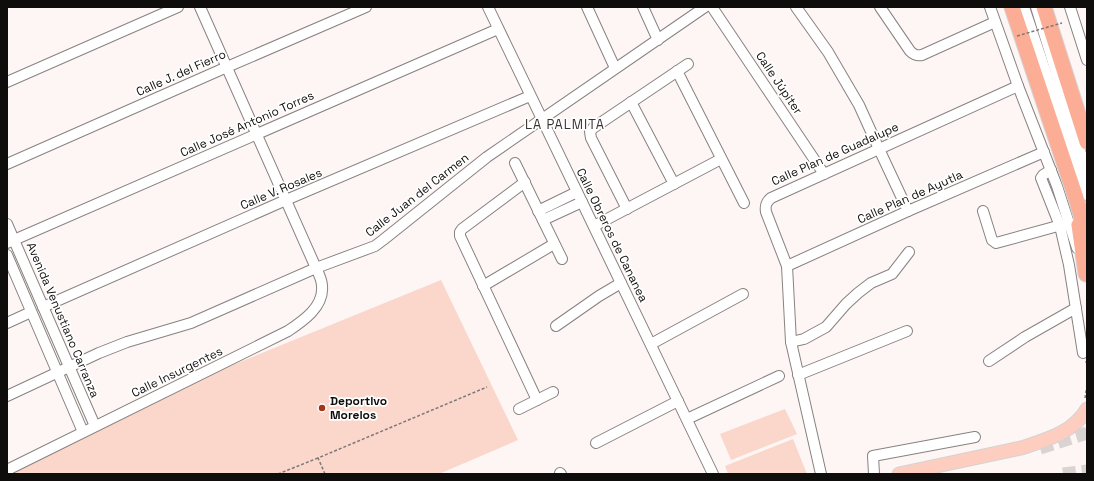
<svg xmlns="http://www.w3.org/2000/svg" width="1094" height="481" font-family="'Space Grotesk',sans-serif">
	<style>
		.green { fill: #fad6cb }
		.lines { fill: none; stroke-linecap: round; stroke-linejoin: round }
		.major-tunnel { stroke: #d9d3d1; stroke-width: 13; stroke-dasharray: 13 6; stroke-linecap: butt }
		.minor-casing { stroke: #888280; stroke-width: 12 }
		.major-casing { stroke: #d4d3d3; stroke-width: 15 }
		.highway-casing { stroke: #d4d3d3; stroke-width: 17 }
		.path { stroke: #7d7877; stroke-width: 1.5; stroke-dasharray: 3 2; stroke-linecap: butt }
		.minor { stroke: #fff; stroke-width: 10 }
		.major { stroke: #fdcec0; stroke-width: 13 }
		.highway { stroke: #fcad96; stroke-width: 15 }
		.path-bridge { stroke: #7d7877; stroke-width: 1.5; stroke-dasharray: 3 2; stroke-linecap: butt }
		.poi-dot { fill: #a03817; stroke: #fff; stroke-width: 1.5 }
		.labels { text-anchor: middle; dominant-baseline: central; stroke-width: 3.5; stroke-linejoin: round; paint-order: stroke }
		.street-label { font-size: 12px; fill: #0f0d0c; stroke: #fff }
		.poi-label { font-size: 12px; font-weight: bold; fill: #0f0d0c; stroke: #fff; text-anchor: start }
		.neighbourhood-label { font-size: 13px; letter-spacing: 1px; fill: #393332; stroke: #fff }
	</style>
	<rect width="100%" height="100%" fill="#fdf6f4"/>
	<g class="green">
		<path d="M441,280L518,440L439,474H7L208,375Z"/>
		<path d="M785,409L797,434L731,460L720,434Z"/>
		<path d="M793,439L807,474H728L725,466Z"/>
	</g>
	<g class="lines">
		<g class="major-tunnel">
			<path d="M1040,448L1087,433"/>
			<path d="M1063,474L1087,471"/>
		</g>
		<g class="minor-casing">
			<g id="minor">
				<path d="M488,7L713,474"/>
				<path d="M587,7L615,68"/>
				<path d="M643,7L658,40"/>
				<path d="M712,7L824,174"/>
				<path d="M796,7L828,52L859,105L879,149L908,211"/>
				<path d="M880,7L910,51C914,55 917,56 922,55L995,22"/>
				<path d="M990,7L1018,86L1057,186L1077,248"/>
				<path d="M1024,7L1087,195"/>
				<path d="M1036,7L1087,173"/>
				<path d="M1070,7L1087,60"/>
				<path d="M677,71L744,203"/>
				<path d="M7,82L178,7"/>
				<path d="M631,102L674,184"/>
				<path d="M515,163L562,259"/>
				<path d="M7,164L227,67L366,7"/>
				<path d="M1051,170L1043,175L1041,178L1060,226L1069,265L1083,353"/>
				<path d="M525,182L462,229L460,232V236L537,400"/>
				<path d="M627,209L591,138L590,132L593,128L688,64"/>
				<path d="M538,211L577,192"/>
				<path d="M983,211L992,240L996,243L1065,224"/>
				<path d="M543,220L582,202"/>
				<path d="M7,224L95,426"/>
				<path d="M594,226L721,159"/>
				<path d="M7,243L498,29"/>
				<path d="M7,255L83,432"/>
				<path d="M787,266L908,211L1044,152"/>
				<path d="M483,286L554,244"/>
				<path d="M43,307L286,200L530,96"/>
				<path d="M7,323L31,312"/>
				<path d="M556,326L599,296L621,283"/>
				<path d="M791,342L804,339L826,327L846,304L858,293L871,283L892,274L909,252"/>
				<path d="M651,344L743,294"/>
				<path d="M989,361L1025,337L1076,308"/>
				<path d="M798,375L907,331"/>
				<path d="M7,396L99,353L127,342L191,323L316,268L375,246L383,240L487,157L705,7"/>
				<path d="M519,409L553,392"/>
				<path d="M687,419L779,376"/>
				<path d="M596,443L678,401"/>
				<path d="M7,470L288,331C303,321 324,307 322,286C322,280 319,274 316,268L200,7"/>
				<path d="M560,473L561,474"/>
				<path d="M821,474L791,342L787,266L766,212C765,206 766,202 771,198L1018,86"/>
				<path d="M874,474L873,456L975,437"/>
			</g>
		</g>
		<g class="major-casing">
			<path id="major" d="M899,474L1021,448C1046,440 1073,433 1087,409"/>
		</g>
		<g class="highway-casing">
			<g id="highway">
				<path d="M1012,7L1076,198L1087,236"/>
				<path d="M1044,7L1087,142"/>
				<path d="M1079,225L1086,274"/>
			</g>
		</g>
		<g class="path">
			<path d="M1086,361L1087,365"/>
			<path d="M1085,398L1087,386"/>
			<path d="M885,473V474"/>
			<path d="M278,474L318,458"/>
			<path d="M325,474L318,458L487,387"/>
		</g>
		<use href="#minor" class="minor"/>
		<use href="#major" class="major"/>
		<use href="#highway" class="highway"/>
		<path class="path-bridge" d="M1017,36L1062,23"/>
	</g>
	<circle class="poi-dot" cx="322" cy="408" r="4"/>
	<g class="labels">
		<g class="street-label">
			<text transform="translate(181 73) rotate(-24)">Calle J. del Fierro</text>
			<text transform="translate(779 83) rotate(56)">Calle Júpiter</text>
			<text transform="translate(247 124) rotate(-24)">Calle José Antonio Torres</text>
			<text transform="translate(835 154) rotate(-24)">Calle Plan de Guadalupe</text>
			<text transform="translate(281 189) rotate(-23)">Calle V. Rosales</text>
			<text transform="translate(417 195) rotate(-38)">Calle Juan del Carmen</text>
			<text transform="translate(910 197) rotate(-24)">Calle Plan de Ayutla</text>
			<text transform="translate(612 235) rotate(64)">Calle Obreros de Cananea</text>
			<text transform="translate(63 320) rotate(67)">Avenida Venustiano Carranza</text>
			<text transform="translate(177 372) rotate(-26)">Calle Insurgentes</text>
		</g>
		<g class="poi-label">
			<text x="330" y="401">Deportivo<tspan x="330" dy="14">Morelos</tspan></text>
		</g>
		<g class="neighbourhood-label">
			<text x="565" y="124">LA PALMITA</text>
		</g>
	</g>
	<rect width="1094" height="481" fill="none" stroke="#0f0d0c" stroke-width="16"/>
</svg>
